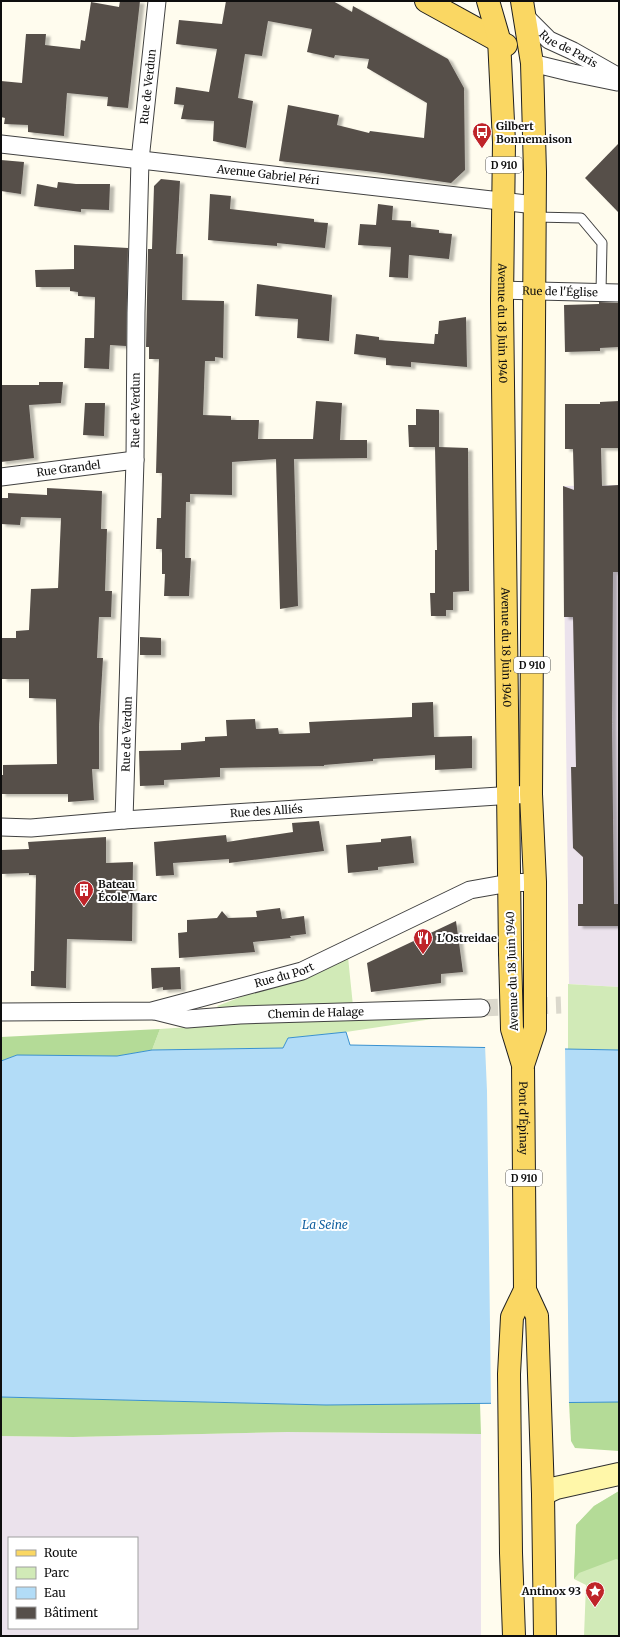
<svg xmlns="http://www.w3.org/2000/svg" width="620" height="1637" font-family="Merriweather,serif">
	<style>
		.industrial { fill: #ebe2ec; fill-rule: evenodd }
		.green { fill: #d1eab7 }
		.forest { fill: #b4db97 }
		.water { fill: #b2dcf7; stroke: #3991cf }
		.pier { fill: #fffcee }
		.building { fill: #564f4a; filter: url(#shadow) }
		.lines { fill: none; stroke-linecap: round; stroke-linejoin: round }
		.street-tunnel { stroke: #dbd8cc; stroke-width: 17; stroke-dasharray: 17 8; stroke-linecap: butt }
		.lane-casing { stroke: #414141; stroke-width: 11 }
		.street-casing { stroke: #414141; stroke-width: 19 }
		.secondary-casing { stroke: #303030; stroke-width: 24 }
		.primary-casing { stroke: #1f1f1f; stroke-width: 24 }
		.lane { stroke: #fff; stroke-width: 9 }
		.street { stroke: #fff; stroke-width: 17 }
		.secondary { stroke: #fff7a9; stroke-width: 22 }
		.primary { stroke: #fad763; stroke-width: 22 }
		.primary-bridge-casing { stroke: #1f1f1f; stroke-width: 24; stroke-linecap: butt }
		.primary-bridge { stroke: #fad763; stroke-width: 22 }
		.labels { text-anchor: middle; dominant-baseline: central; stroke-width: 4; stroke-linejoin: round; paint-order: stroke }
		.shield { fill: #fff; stroke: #565656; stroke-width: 1 }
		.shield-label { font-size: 10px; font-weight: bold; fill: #0e0e0e }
		.street-label { font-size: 11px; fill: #0e0e0e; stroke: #fff }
		.poi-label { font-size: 11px; font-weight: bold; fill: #0e0e0e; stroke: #fff; text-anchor: start }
		.water-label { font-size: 12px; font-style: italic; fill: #1562a1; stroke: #fff }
	</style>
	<defs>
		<filter id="shadow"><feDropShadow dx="4.5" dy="2.5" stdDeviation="1" flood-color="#0004"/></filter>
	</defs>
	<rect width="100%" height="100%" fill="#fffcee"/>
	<g class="industrial">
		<path d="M619,485V987L569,984L563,486Z"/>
		<path d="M287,1432L481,1434V1636H1V1436L73,1437ZM9,1538H137V1628H9Z"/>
	</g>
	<g class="green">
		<path d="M348,957L353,1006L224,1013L217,1006Z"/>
		<path d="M568,984L619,987V1050L568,1049Z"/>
		<path d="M439,1018L346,1032L288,1038L283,1048L152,1050L160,1029L307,1019Z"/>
		<path d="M619,1491V1636H584L586,1585L574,1579L576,1525L594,1506Z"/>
	</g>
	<g class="forest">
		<path d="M160,1029L152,1050L117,1056L17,1055L1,1061V1037Z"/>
		<path d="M1,1397L326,1405L480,1403L481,1434L287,1432L73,1437L1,1436Z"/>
		<path d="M569,1402H619V1451L575,1448L571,1441Z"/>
		<path d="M619,1491V1560L616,1559L579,1573L574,1579L576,1525L594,1506Z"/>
	</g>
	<path class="water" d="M346,1032L350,1045L619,1050V1402L326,1405L1,1397V1061L17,1055L117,1056L152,1050L283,1048L288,1038Z"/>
	<path class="pier" d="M485,1045L565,1047L569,1405H491L487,1091Z"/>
	<g class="building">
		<path d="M120,1H140L128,108L107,106L108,97L67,93L64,136L28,132V125L4,124L5,118L1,117V81L22,83L26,34H46L45,45L80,49L81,40L85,41L91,2L119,7Z"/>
		<path d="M226,1H333L352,12L353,6L448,59L464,88L465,170L451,183L375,172L279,161L288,105L339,115L337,125L369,133L370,131L424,138L427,103L367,68L369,59L335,55L334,58L307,52L312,29L268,21L262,56L245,54L238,98L253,101L246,148L213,141L214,121L181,119L184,105L174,104L176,87L209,92L217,49L176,44L179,20L222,24Z"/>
		<path d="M619,143V213L585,178Z"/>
		<path d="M1,160L24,162L21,194L1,191Z"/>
		<path d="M161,179L180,181L176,254H183L182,300L224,301L223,358L215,357V361H205L203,415L231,416V420H259L258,439H313L316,401L342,403L340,440H367V458L294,459L298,606L280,609L276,459L232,462V495L190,494V502H186L185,558H191L189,596H164L165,574H162V549H156L157,518H161L162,473H156L159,359H149V347H146L148,249H152L154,186Z"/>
		<path d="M58,182L76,184H110L109,210L81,209V212L34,206L37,184L57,188Z"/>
		<path d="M210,194L231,196L230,209L314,219V222L328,223L325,248L277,243V246L208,240Z"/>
		<path d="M378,204L393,206L392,220L411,221V227L439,230V233L452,234L449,259L409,255L408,278L389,277L391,247L358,245L360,224L376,225Z"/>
		<path d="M74,245L128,248L126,346L110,345L109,369L84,368L85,338H94L95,297L78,296V292L70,291V287H36L35,270L74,269Z"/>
		<path d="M257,284L332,295L329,341L297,338L298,319L255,316Z"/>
		<path d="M599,302L619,303V347L600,348V351L565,352L564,305L599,304Z"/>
		<path d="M466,317L467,367L411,362V367L386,365V358L354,354L356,334L379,337V340L434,344L435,334H438L439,321Z"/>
		<path d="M39,382H63L61,403L29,405L34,458L1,462V385H39Z"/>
		<path d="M619,401V448H601L602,486L619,485V572H613L612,727L614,904H619V926H578V904H583V857L573,848L571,767H576L573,617H564L563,486L574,490L573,449H565V404H600V402Z"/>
		<path d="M85,403H105L104,436L83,435Z"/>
		<path d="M416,409L439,410V447L468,448L469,591L453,592V610H446V616H431L430,593H435V550H437L435,447H409L408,425H416Z"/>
		<path d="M47,488L102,491L101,529H107L105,591H112L111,617H99L97,658H103L99,726V769H92L94,800L68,802V794H1V775H3V765L57,764L56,699L29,698V679H2V638H16V631L29,630L31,589L58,588L61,518L21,517L20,525L1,524V498H8V493L47,495Z"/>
		<path d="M140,637L161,638V655H140Z"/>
		<path d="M433,702L434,737L472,736V768L435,770V755L373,759V761L324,765V766L220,768V777L164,780V785L140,786L139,751L181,750V743L205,741V737L227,736L226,720L255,719L256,729L278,728L279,734L310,733L309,722L412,717V703Z"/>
		<path d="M319,821L324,851L229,863V859L173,863L174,875L156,876L154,842L226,835L227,842L293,832L292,823Z"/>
		<path d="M411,836L414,863L378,867V870L348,873L346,845L381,842V839Z"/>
		<path d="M106,837V863L133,862L132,941L67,939L66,988L31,986V971H34L36,875H29V873L1,874V850L29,849L28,842Z"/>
		<path d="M280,908L282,919L304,916L306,934L290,936L291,938L253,942L255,952L179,958L178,933L187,932V920L217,918L222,911L228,918L257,917L256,911Z"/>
		<path d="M456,921L463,972L441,974V983L371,992L367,963Z"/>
		<path d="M180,967L181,989L163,990V987L152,989L151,968Z"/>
	</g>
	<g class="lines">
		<path class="street-tunnel" d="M481,1008L561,1005"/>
		<g class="lane-casing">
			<path id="lane" d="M535,217L581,218L602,243L601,292"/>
		</g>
		<g class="street-casing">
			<g id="street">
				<path id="s1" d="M523,14L549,40L573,51L619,77"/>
				<path d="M532,63L573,73L617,82"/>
				<path id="s2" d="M1,144L535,205"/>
				<path id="s3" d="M502,290L619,293"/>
				<path id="s4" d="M1,477L135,460"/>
				<path id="s5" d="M124,820L135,460L136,313L140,160L157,1"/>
				<path id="s6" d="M1,827L31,828L124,820L531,794"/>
				<path id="s7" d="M155,1011L187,1019L240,1015L481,1008"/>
				<path id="s8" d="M1,1012L152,1011L302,971L470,890L509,883L535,882"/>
			</g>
		</g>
		<g class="secondary-casing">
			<path id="secondary" d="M543,1494L556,1488L619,1474"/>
		</g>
		<g class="primary-casing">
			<g id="primary">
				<path d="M426,1L506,45"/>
				<path id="s9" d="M488,1L499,39L504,142L502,302L510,952"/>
				<path d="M522,1L532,63L535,172L531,794L535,882V951"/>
				<path id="s10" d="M523,1065L525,1290L537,1316L543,1494L545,1636"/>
				<path d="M514,1636L511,1553L509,1374L512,1317L525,1290"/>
			</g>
		</g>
		<use href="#lane" class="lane"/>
		<use href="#street" class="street"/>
		<use href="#secondary" class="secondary"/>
		<use href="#primary" class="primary"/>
		<g class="primary-bridge-casing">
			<g id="primary-bridge">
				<path d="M510,952L512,1029L523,1065"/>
				<path d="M523,1065L535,1029V951"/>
			</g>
		</g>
		<use href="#primary-bridge" class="primary-bridge"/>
	</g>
	<defs>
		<g id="bus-pin" transform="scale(1)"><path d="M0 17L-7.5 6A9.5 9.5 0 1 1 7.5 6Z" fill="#bf2429" stroke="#fff"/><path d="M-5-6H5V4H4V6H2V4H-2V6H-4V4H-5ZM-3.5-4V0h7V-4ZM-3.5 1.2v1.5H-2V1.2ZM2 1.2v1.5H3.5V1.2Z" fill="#fff"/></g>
		<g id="building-pin" transform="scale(1)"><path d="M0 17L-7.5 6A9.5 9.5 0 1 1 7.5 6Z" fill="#bf2429" stroke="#fff"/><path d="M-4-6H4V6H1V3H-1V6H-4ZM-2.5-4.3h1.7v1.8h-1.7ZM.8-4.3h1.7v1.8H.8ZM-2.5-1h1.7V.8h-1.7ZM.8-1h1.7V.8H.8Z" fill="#fff"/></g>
		<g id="restaurant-pin" transform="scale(1)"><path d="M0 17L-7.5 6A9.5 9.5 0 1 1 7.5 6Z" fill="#bf2429" stroke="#fff"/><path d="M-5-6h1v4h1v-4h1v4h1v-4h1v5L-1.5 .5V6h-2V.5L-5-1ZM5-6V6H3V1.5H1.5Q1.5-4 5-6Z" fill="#fff"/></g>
		<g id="sight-pin" transform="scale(1)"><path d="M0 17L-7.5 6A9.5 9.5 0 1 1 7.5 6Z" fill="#bf2429" stroke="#fff"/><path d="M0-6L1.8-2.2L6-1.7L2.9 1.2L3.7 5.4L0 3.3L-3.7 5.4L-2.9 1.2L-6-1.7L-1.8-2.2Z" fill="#fff"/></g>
	</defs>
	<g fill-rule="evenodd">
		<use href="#bus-pin" x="482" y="132"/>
		<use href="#building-pin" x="84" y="890"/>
		<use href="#restaurant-pin" x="423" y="938"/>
		<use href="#sight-pin" x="595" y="1591"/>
	</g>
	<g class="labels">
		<g class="shield">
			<rect x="486" y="157" width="36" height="16" rx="3"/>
			<rect x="514" y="657" width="36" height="16" rx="3"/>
			<rect x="506" y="1170" width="36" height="16" rx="3"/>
		</g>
		<g class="shield-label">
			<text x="504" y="165">D 910</text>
			<text x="532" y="665">D 910</text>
			<text x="524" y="1178">D 910</text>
		</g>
		<g class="street-label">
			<text stroke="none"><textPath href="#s1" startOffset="58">Rue de Paris</textPath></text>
			<text stroke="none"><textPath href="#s5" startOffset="734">Rue de Verdun</textPath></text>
			<text stroke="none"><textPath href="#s2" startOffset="269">Avenue Gabriel Péri</textPath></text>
			<text stroke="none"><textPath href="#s3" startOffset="58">Rue de l'Église</textPath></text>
			<text stroke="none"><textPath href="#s9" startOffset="324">Avenue du 18 Juin 1940</textPath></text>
			<text stroke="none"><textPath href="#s5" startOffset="410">Rue de Verdun</textPath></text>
			<text stroke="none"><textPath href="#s4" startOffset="68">Rue Grandel</textPath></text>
			<text stroke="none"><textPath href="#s9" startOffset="648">Avenue du 18 Juin 1940</textPath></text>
			<text stroke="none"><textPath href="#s5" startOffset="86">Rue de Verdun</textPath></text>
			<text stroke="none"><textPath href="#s6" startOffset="266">Rue des Alliés</textPath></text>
			<text transform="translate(512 971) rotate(-92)">Avenue du 18 Juin 1940</text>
			<text stroke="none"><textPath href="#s8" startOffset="288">Rue du Port</textPath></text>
			<text stroke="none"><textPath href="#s7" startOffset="162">Chemin de Halage</textPath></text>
			<text stroke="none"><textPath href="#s10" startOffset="53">Pont d'Épinay</textPath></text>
		</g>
		<g class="poi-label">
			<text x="496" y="126">Gilbert<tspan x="496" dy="13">Bonnemaison</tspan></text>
			<text x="98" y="884">Bateau<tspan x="98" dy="13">École Marc</tspan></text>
			<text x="437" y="938">L'Ostreidae</text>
			<text x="581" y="1591" text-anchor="end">Antinox 93</text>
		</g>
		<g class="water-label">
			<text x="325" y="1224">La Seine</text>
		</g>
	</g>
	<rect width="620" height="1637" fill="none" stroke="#0e0e0e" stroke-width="4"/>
	<rect x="8" y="1537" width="130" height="92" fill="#ffffff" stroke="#9f9f9f"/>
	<rect x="16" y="1550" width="20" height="6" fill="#fad763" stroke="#9f9f9f"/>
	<text x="44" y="1557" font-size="12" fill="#0e0e0e">Route</text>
	<rect x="16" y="1567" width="20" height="12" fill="#d1eab7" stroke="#9f9f9f"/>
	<text x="44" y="1577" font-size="12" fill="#0e0e0e">Parc</text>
	<rect x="16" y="1587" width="20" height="12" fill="#b2dcf7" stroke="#9f9f9f"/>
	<text x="44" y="1597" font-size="12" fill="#0e0e0e">Eau</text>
	<rect x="16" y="1607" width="20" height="12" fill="#564f4a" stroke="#9f9f9f"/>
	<text x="44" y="1617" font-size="12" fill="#0e0e0e">Bâtiment</text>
</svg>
